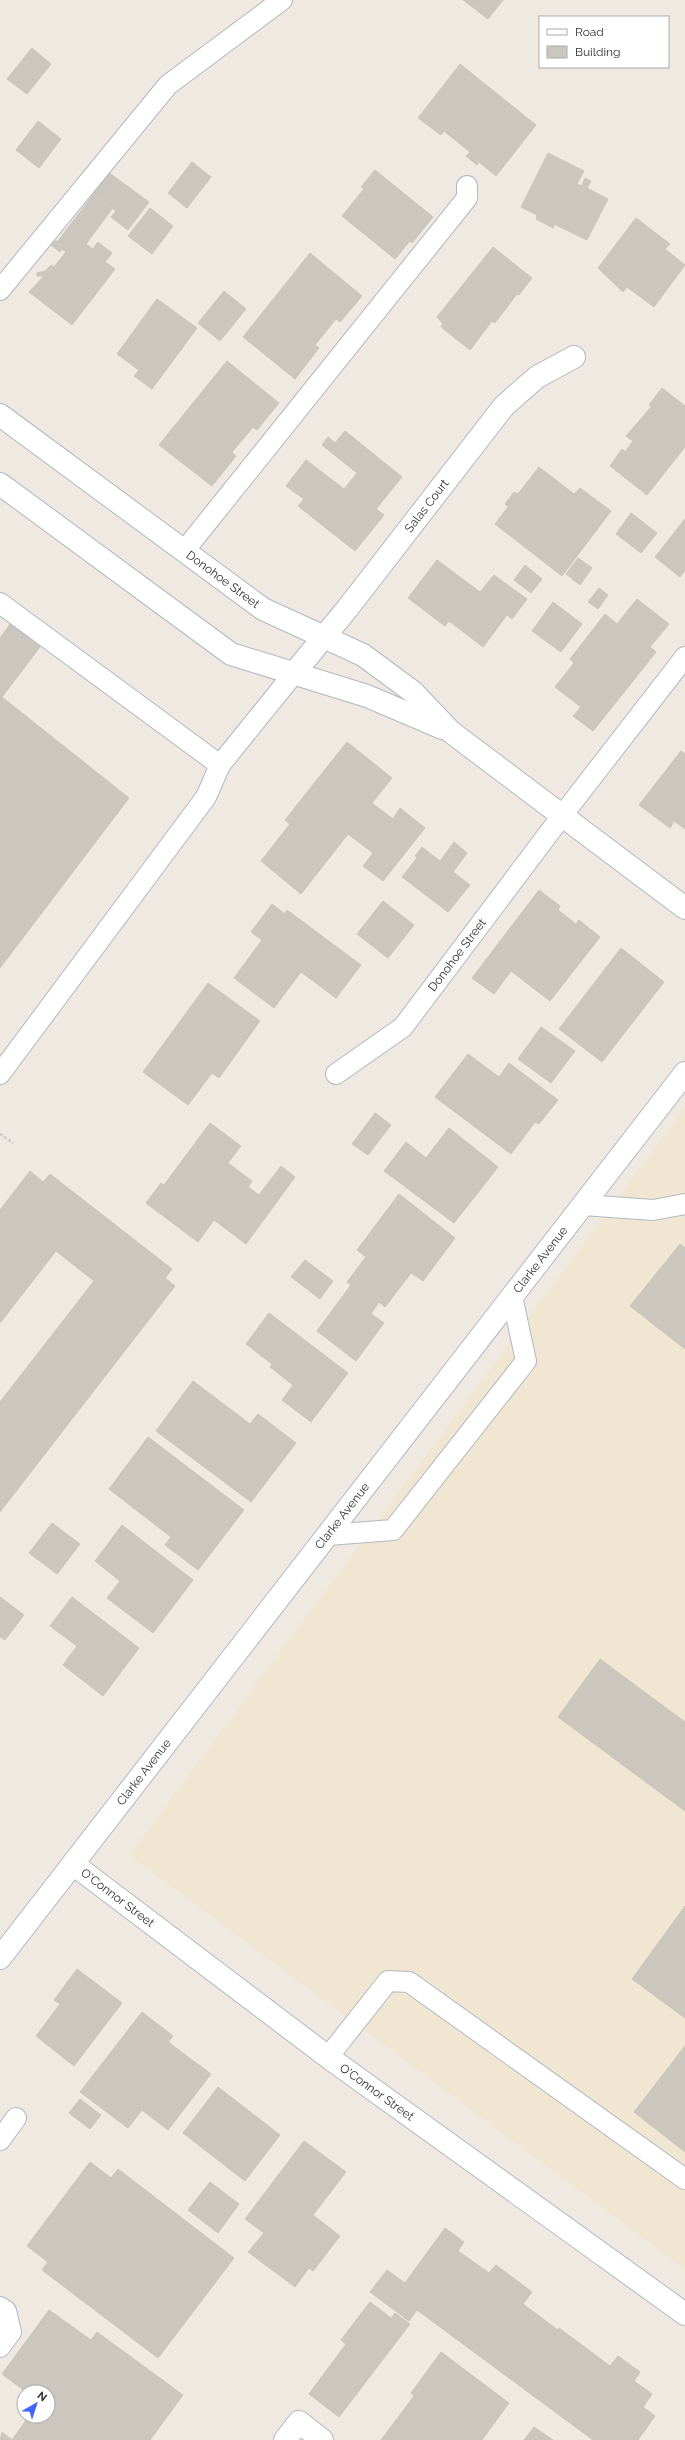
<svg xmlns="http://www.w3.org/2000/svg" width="685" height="2440" font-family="Raleway,sans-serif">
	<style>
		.education { fill: #f0e6d1 }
		.building { fill: #cbc7bf; stroke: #cbc5ba }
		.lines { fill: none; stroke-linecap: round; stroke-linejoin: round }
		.lane-casing { stroke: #b4b7c1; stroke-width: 22 }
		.street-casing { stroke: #b4b7c1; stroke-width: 24 }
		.path { stroke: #c9c9c9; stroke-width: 2.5; stroke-dasharray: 3 2; stroke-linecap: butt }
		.lane { stroke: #fff; stroke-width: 20 }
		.street { stroke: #fff; stroke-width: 22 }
		.labels { text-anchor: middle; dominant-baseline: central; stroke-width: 3.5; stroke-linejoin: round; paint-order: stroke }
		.street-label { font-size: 12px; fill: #2e2e2e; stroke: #fff }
	</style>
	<rect width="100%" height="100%" fill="#efe9e1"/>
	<path class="education" d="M685,1107V2269L129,1855Z"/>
	<g class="building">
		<path d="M463,0H503L488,19Z"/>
		<path d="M32,48L51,64L27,94L7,79Z"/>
		<path d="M460,64L536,125L496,176L479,162L477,165L466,156L470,152L444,131L441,135L418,118Z"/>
		<path d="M38,121L61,139L39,168L16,150Z"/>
		<path d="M548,153L584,171L577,184L582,186L585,178L591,181L587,188L608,199L587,240L554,224L553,228L536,219L537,215L521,207Z"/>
		<path d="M192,162L211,177L187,208L168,193Z"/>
		<path d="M375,170L433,217L412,243L410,241L395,259L342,216L364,189L361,187Z"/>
		<path d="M108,172L149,202L128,230L111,217L116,211L92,193Z"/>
		<path d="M93,195L112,209L86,244L93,249L98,242L112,253L105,262L115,269L72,325L29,292L44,276H37V273L45,271L51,265L54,267L66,252L62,249L60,252L51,245L54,241H58Z"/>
		<path d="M150,208L173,226L152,254L128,236Z"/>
		<path d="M636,218L670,244L665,249L685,265L654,307L627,287L623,292L598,268Z"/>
		<path d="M493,247L532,278L519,295L517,294L495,323L492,321L470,350L441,327L443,324L437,317Z"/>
		<path d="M310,253L362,296L340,322L336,319L315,345L319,348L295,379L243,337Z"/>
		<path d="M224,291L246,309L220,341L198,323Z"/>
		<path d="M157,299L197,328L152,389L134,376L139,370L117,354Z"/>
		<path d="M227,361L279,403L257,430L253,427L232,452L236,456L212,486L159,445Z"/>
		<path d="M662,388L685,406V447L647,495L610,466L622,449L625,452L633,441L626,436L651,407L649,405Z"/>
		<path d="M345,431L402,477L376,509L384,515L355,551L298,506L304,499L286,486L306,460L344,489L357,473L322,445L328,437L335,443Z"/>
		<path d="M539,467L574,494L580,488L611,511L562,576L495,524L508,507L505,504L514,492L518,494Z"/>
		<path d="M631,513L657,533L641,553L616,534Z"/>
		<path d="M685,519V570L680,577L655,557Z"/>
		<path d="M578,558L592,568L580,585L566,574Z"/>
		<path d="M437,560L480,592L494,575L527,599L512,619L507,615L483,647L449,621L445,626L408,598Z"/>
		<path d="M525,565L542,579L531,593L514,580Z"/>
		<path d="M599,588L608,595L598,609L588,602Z"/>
		<path d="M637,599L669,624L650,647L656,652L593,731L573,716L581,707L555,687L574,663L570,659L605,614L617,624Z"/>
		<path d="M553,602L582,624L561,652L532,631Z"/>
		<path d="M10,624L40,647L2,697L129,798L0,968V638Z"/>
		<path d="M347,742L392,778L372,803L393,819L400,808L425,828L383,881L363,866L373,853L348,834L301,894L261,861L290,824L285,820Z"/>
		<path d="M681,751L685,754V829L674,821L670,828L639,805Z"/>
		<path d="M454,842L467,853L453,872L470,885L448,912L402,877L417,858L415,856L422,847L440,861Z"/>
		<path d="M539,890L560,906L558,910L576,924L579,920L600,937L550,1001L511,971L494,994L472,978Z"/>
		<path d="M383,901L414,925L388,958L357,934Z"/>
		<path d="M272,904L285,914L287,910L361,965L336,998L301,972L274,1008L234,978L262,940L251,932Z"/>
		<path d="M621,948L664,982L602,1062L559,1029Z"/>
		<path d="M208,983L260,1021L219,1078L212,1073L188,1105L143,1072Z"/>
		<path d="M541,1027L575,1051L551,1083L518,1059Z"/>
		<path d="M468,1054L499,1077L509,1063L558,1100L539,1124L535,1122L511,1154L435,1097Z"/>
		<path d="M375,1113L391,1125L368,1155L352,1144Z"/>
		<path d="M210,1123L241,1146L228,1163L252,1181L248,1187L259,1195L281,1166L295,1177L246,1244L214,1220L198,1242L146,1203L161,1183L164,1185Z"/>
		<path d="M449,1128L498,1167L454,1223L384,1171L406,1142L426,1158Z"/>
		<path d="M30,1171L43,1182L50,1174L172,1269L165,1278L175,1286L0,1512V1402L94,1281L56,1251L0,1323V1210Z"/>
		<path d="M399,1194L455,1238L423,1281L411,1273L385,1307L379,1302L371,1314L384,1323L356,1361L317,1331L351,1285L347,1282L366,1257L357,1250Z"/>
		<path d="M680,1244L685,1248V1349L630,1306Z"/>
		<path d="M305,1260L333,1281L320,1299L291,1277Z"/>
		<path d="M269,1313L348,1373L311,1422L282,1400L293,1385L270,1367L272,1364L246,1344Z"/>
		<path d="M193,1381L250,1424L258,1414L296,1443L251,1502L156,1431Z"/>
		<path d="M148,1437L244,1510L198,1570L165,1545L171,1537L109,1489Z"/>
		<path d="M52,1523L80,1544L57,1574L29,1553Z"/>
		<path d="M122,1525L193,1580L153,1633L107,1598L120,1581L95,1561Z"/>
		<path d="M0,1597L24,1615L5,1640L0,1637Z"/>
		<path d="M72,1597L139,1648L103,1696L63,1665L77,1646L50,1626Z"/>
		<path d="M600,1659L685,1722V1811L558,1717Z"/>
		<path d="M685,1906V2018L632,1979Z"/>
		<path d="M77,1969L122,2003L74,2066L36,2036L60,2004L54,2000Z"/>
		<path d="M142,2012L173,2036L168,2042L211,2074L168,2130L142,2110L128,2128L80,2092Z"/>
		<path d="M685,2046V2152L634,2112Z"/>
		<path d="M218,2087L280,2135L245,2181L183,2133Z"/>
		<path d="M80,2099L101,2115L90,2129L69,2113Z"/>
		<path d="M304,2141L346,2172L313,2215L340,2236L313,2271L309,2268L295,2287L248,2252L264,2233L245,2219Z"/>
		<path d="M90,2162L111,2178L118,2169L234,2258L158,2358L42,2270L48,2262L27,2246Z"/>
		<path d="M210,2182L239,2204L218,2233L188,2210Z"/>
		<path d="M445,2228L464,2242L458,2251L489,2273L496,2265L532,2292L523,2304L558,2330L559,2328L610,2366L618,2356L640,2372L634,2381L652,2394L643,2407L655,2416L638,2440H593L417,2310L409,2321L370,2292L387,2270L405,2283Z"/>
		<path d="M370,2302L391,2318L395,2313L410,2324L339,2417L309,2394L346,2344L341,2340Z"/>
		<path d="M49,2310L91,2340L97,2332L183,2395L150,2440H0L2,2432L12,2440L29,2416H48V2392H26L2,2374Z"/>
		<path d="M441,2352L509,2403L482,2440H381L414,2396L411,2393Z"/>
		<path d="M534,2427L553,2440H524Z"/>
	</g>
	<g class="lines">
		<g class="lane-casing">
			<g id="lane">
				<path d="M0,290L168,85L282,0"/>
				<path d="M184,551L467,198V186"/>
				<path d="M0,603L220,765"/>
				<path d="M0,1074L206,797L220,765L295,672"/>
				<path id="s1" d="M336,1074L403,1027L561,817L685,657"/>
				<path d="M583,1205L653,1210L685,1204"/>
				<path d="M328,1535L393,1530L526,1361L512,1296"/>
				<path d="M328,2057L388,1981L409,1982L685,2179"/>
				<path d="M0,2140L16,2118"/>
				<path d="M0,2307L6,2311L11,2332L0,2347"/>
			</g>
		</g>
		<g class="street-casing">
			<g id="street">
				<path id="s2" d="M0,415L263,609L363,655L413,692L451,732L685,908"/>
				<path d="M0,484L231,654L367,696L442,728"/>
				<path id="s3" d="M295,672L347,609L504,406L537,377L574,357"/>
				<path id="s4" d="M73,1864L328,2057L685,2314"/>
				<path id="s5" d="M0,1958L685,1073"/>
				<path d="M285,2440L299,2422L322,2440"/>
			</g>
		</g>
		<path class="path" d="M0,1134L13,1143"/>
		<use href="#lane" class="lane"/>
		<use href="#street" class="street"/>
	</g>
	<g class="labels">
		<g class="street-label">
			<text stroke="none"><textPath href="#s3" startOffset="212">Salas Court</textPath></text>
			<text stroke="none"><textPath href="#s2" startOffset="277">Donohoe Street</textPath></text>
			<text stroke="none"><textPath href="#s1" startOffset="172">Donohoe Street</textPath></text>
			<text stroke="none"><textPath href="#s5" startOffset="883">Clarke Avenue</textPath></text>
			<text stroke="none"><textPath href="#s5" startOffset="559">Clarke Avenue</textPath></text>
			<text stroke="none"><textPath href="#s5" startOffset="235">Clarke Avenue</textPath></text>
			<text stroke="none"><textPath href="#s4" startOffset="56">O'Connor Street</textPath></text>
			<text stroke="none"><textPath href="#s4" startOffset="380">O'Connor Street</textPath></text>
		</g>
	</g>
	<rect x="539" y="16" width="130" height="52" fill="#ffffff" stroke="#ababab"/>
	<rect x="547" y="29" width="20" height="6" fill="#ffffff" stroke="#ababab"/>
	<text x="575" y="36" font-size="12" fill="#2e2e2e">Road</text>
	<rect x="547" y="46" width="20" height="12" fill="#cbc7bf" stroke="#ababab"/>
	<text x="575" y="56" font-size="12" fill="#2e2e2e">Building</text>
	<g transform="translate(36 2404) rotate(39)"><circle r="19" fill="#ffffff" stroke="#ababab"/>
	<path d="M0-3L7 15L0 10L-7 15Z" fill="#4264fb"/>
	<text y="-6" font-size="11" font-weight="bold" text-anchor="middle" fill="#2e2e2e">N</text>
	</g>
</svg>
